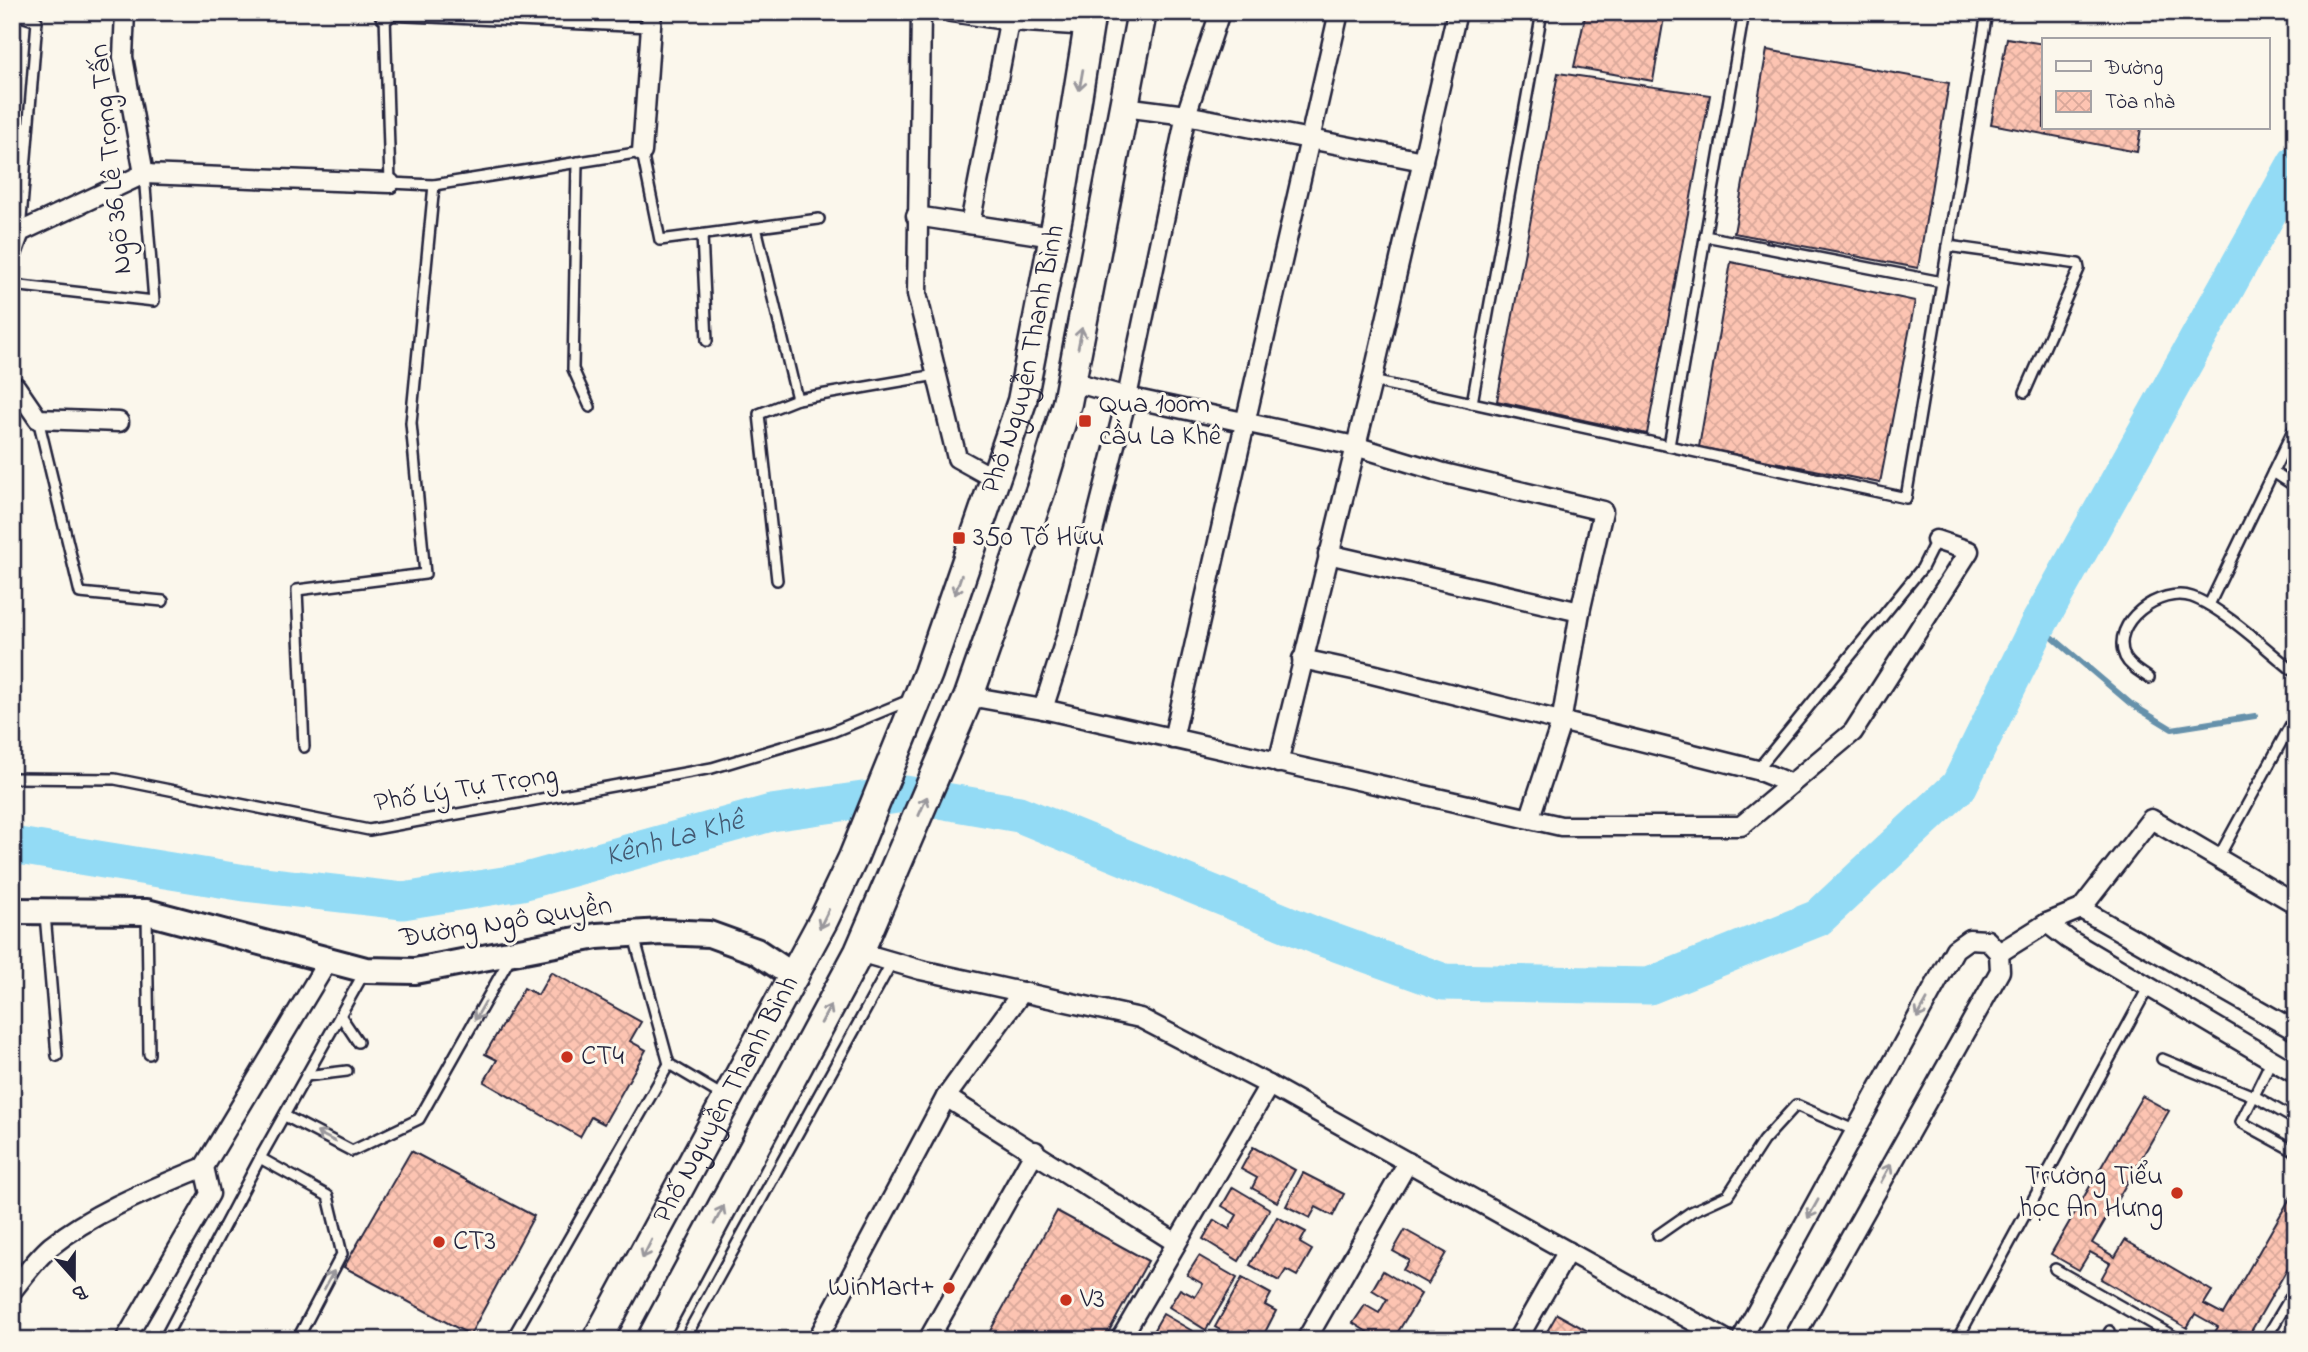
<svg xmlns="http://www.w3.org/2000/svg" width="2308" height="1352" font-family="'Indie Flower',sans-serif">
	<style>
		.lines { fill: none; stroke-linecap: round; stroke-linejoin: round }
		.stream { stroke: #6691ab; stroke-width: 6 }
		.river { stroke: #93dbf5; stroke-width: 37 }
		.building { fill: url(#building-cross-hatch); stroke: #22223b; stroke-width: 2 }
		.lane-casing { stroke: #22223b; stroke-width: 14 }
		.street-casing { stroke: #22223b; stroke-width: 23 }
		.secondary-casing { stroke: #22223b; stroke-width: 30 }
		.primary-casing { stroke: #22223b; stroke-width: 33 }
		.lane { stroke: #fbf7ec; stroke-width: 9 }
		.street { stroke: #fbf7ec; stroke-width: 18 }
		.secondary { stroke: #fbf7ec; stroke-width: 24 }
		.primary { stroke: #fbf7ec; stroke-width: 28 }
		.oneway { stroke: #99979c }
		.poi-dot { fill: #c8321e; stroke: #fbf7ec; stroke-width: 2.5 }
		.labels { text-anchor: middle; dominant-baseline: central; stroke-width: 6; stroke-linejoin: round; paint-order: stroke }
		.street-label { font-size: 28px; fill: #22223b; stroke: #fbf7ec }
		.poi-label { font-size: 28px; fill: #22223b; stroke: #fbf7ec; text-anchor: start }
		.water-label { font-size: 30px; font-style: italic; fill: #445a73; stroke: #fbf7ec }
	</style>
	<defs>
		<pattern id="building-cross-hatch" width="8" height="8" patternUnits="userSpaceOnUse" patternTransform="scale(1.75)"><rect width="8" height="8" fill="#fdc4b2"/><path d="M0 0l8 8M0 8l8-8" fill="none" stroke="#d9a89a"/></pattern>
	</defs>
	<rect width="100%" height="100%" fill="#fbf7ec"/>
	<filter id="ink" filterUnits="userSpaceOnUse"><feTurbulence type="fractalNoise" baseFrequency=".0143" numOctaves="2"/><feDisplacementMap in="SourceGraphic" scale="14" xChannelSelector="R" yChannelSelector="G"/><feConvolveMatrix kernelMatrix="1 2 1 2 8 2 1 2 1" color-interpolation-filters="sRGB"/></filter>
	<g filter="url(#ink)">
		<g class="lines">
			<path class="stream" d="M2038,625L2131,704L2172,729L2255,716"/>
			<path class="river" id="s1" d="M12,845L245,883L403,901L522,882L771,813L905,794L1019,814L1317,936L1444,982L1649,986L1818,918L1959,786L2038,625L2296,163"/>
		</g>
		<g class="building">
			<path d="M1586,12H1665L1653,81L1574,67Z"/>
			<path d="M2007,38L2044,44V128H2141L2137,152L1991,124Z"/>
			<path d="M1767,50L1949,83L1918,268L1734,233Z"/>
			<path d="M1558,73L1710,95L1647,434L1497,401Z"/>
			<path d="M1731,262L1915,301L1880,483L1699,447Z"/>
			<path d="M551,972L641,1022L630,1041L646,1050L604,1124L591,1117L580,1137L484,1082L497,1060L485,1054L524,988L538,995Z"/>
			<path d="M2142,1096L2169,1111L2092,1243L2115,1257L2125,1240L2212,1291L2204,1304L2223,1314L2296,1188V1254L2246,1340H2210L2218,1327L2195,1314L2187,1328L2101,1279L2110,1263L2090,1252L2079,1270L2051,1254Z"/>
			<path d="M1253,1147L1295,1170L1277,1202L1252,1188L1257,1178L1241,1169Z"/>
			<path d="M411,1151L534,1216L470,1335L344,1267Z"/>
			<path d="M1303,1173L1344,1194L1333,1216L1316,1207L1310,1218L1286,1206Z"/>
			<path d="M1233,1187L1270,1209L1239,1261L1203,1239L1214,1220L1229,1229L1237,1215L1222,1206Z"/>
			<path d="M1057,1211L1148,1261L1104,1340H985Z"/>
			<path d="M1277,1217L1306,1232L1300,1243L1312,1250L1297,1276L1286,1270L1279,1281L1250,1265Z"/>
			<path d="M1405,1230L1446,1253L1428,1284L1403,1270L1409,1260L1393,1251Z"/>
			<path d="M1199,1256L1237,1278L1206,1330L1169,1307L1180,1289L1195,1297L1203,1284L1187,1275Z"/>
			<path d="M1383,1271L1421,1294L1393,1340H1380L1353,1323L1365,1305L1379,1313L1387,1299L1372,1290Z"/>
			<path d="M1242,1278L1271,1294L1265,1305L1276,1311L1262,1338L1250,1331L1246,1340H1238L1215,1327Z"/>
			<path d="M1163,1314L1201,1336L1198,1340H1163L1152,1333Z"/>
			<path d="M1557,1314L1599,1337L1597,1340H1553L1545,1335Z"/>
		</g>
		<g class="lines">
			<g class="lane-casing">
				<g id="lane">
					<path d="M12,13L37,21L20,232"/>
					<path d="M650,27L385,15L390,183L434,185L642,152L660,240L819,219"/>
					<path d="M577,162L573,369L590,407"/>
					<path d="M756,227L797,399L759,414L777,580"/>
					<path d="M702,235L707,341"/>
					<path d="M1705,236L1942,282"/>
					<path d="M1948,246L2078,264L2079,269L2025,392"/>
					<path d="M12,285L154,301L144,174"/>
					<path d="M1372,381L1906,498L1987,12"/>
					<path d="M797,399L936,375"/>
					<path d="M1472,403L1542,12"/>
					<path d="M38,419L80,593L163,601"/>
					<path d="M1669,446L1744,12"/>
					<path d="M2273,472L2296,487"/>
					<path d="M2209,605L2296,424"/>
					<path d="M2149,678C2141,672 2130,667 2125,657C2109,622 2161,586 2192,597C2223,608 2268,651 2296,673"/>
					<path d="M304,747L297,590L425,574L411,423L434,185"/>
					<path d="M1757,770L1922,568L1936,540"/>
					<path d="M12,778L115,779L369,830L712,768L832,732L912,699"/>
					<path d="M2217,860L2296,715"/>
					<path d="M147,913L149,1054"/>
					<path d="M45,914L57,1056"/>
					<path d="M634,936L669,1064L723,1096"/>
					<path d="M340,1015L358,1042"/>
					<path d="M2162,1059L2256,1097L2296,1120"/>
					<path d="M2272,1059L2241,1122L2296,1152"/>
					<path d="M306,1076L347,1071"/>
					<path d="M285,1116L352,1151L419,1119L511,956"/>
					<path d="M260,1158L328,1196L342,1254L297,1340"/>
					<path d="M1658,1235L1691,1212L1728,1195L1763,1141L1796,1105L1856,1131"/>
					<path d="M2055,1269L2180,1340"/>
					<path d="M164,1340L260,1158L365,971"/>
					<path d="M511,1340L669,1064"/>
					<path d="M684,1340L892,962"/>
					<path d="M1957,1340L2149,986"/>
					<path d="M2105,1340L2110,1331"/>
					<path d="M2265,1340L2296,1288"/>
				</g>
			</g>
			<g class="street-casing">
				<g id="street">
					<path d="M125,12L123,57L144,174"/>
					<path d="M384,12L385,15"/>
					<path d="M921,12L917,294L957,458L995,479"/>
					<path d="M951,12L1011,21L1090,26"/>
					<path d="M1124,107L1186,115L1423,161"/>
					<path d="M642,152L652,12"/>
					<path d="M916,216L1053,237"/>
					<path d="M970,224L1011,12"/>
					<path d="M12,254L20,232L144,174L390,183"/>
					<path d="M1071,381L1127,397L1355,446L1444,473L1603,511L1580,612L1561,723L1530,817"/>
					<path d="M12,387H16L38,419L119,422"/>
					<path d="M1328,554L1580,612"/>
					<path d="M1302,659L1372,674L1757,770L1791,784"/>
					<path d="M969,696L1043,709L1561,826H1741L1853,732L1969,551L1936,540"/>
					<path d="M1043,709L1068,631L1127,397L1186,115L1220,12"/>
					<path d="M1173,739L1339,12"/>
					<path d="M1278,763L1372,381L1457,12"/>
					<path d="M2296,904L2151,819L2081,909L2047,923L2068,939L2296,1074"/>
					<path d="M2081,909L2296,1031"/>
					<path d="M859,952L921,970L1140,1018L1269,1085L1727,1340"/>
					<path d="M1999,953L2047,923"/>
					<path d="M946,1097L1175,1242"/>
					<path d="M12,1291C24,1276 36,1259 51,1246C95,1211 152,1189 204,1167"/>
					<path d="M125,1340L210,1194L204,1167L329,959"/>
					<path d="M817,1340L946,1097L1022,992"/>
					<path d="M928,1340L1035,1151"/>
					<path d="M1120,1340L1269,1085"/>
					<path d="M1306,1340L1408,1162"/>
					<path d="M1517,1340L1568,1251"/>
					<path d="M1741,1340L1955,949L1969,939L1987,940L1999,953L2000,971L1793,1340"/>
				</g>
			</g>
			<g class="secondary-casing">
				<path id="secondary" d="M12,911L147,912L366,970L415,971L597,936L662,932L709,934L756,951L795,977"/>
			</g>
			<g class="primary-casing">
				<g id="primary">
					<path id="s2" d="M597,1340L824,919L853,858L928,673L1022,401L1060,205L1091,12"/>
					<path d="M651,1340L859,952L969,696L1041,489L1067,403L1142,12"/>
				</g>
			</g>
			<use href="#lane" class="lane"/>
			<use href="#street" class="street"/>
			<use href="#secondary" class="secondary"/>
			<use href="#primary" class="primary"/>
		</g>
		<defs><path id="oneway-shaft" d="M-6 0H5M1.5-3L5.5 0L1.5 3" fill="none" stroke-width="1.6" stroke-linecap="round" stroke-linejoin="round" transform="scale(1.75)"/></defs>
		<g class="oneway">
			<use href="#oneway-shaft" transform="translate(1081 80) rotate(100)"/>
			<use href="#oneway-shaft" transform="translate(1080 338) rotate(-79)"/>
			<use href="#oneway-shaft" transform="translate(958 585) rotate(109)"/>
			<use href="#oneway-shaft" transform="translate(923 806) rotate(-66)"/>
			<use href="#oneway-shaft" transform="translate(824 919) rotate(116)"/>
			<use href="#oneway-shaft" transform="translate(1922 1009) rotate(119)"/>
			<use href="#oneway-shaft" transform="translate(480 1011) rotate(120)"/>
			<use href="#oneway-shaft" transform="translate(826 1014) rotate(-62)"/>
			<use href="#oneway-shaft" transform="translate(326 1137) rotate(-153)"/>
			<use href="#oneway-shaft" transform="translate(1886 1173) rotate(-61)"/>
			<use href="#oneway-shaft" transform="translate(1813 1209) rotate(119)"/>
			<use href="#oneway-shaft" transform="translate(719 1215) rotate(-62)"/>
			<use href="#oneway-shaft" transform="translate(647 1249) rotate(117)"/>
			<use href="#oneway-shaft" transform="translate(329 1280) rotate(-62)"/>
		</g>
	</g>
	<g class="poi-dot">
		<rect x="1078" y="414" width="14" height="14" rx="3.5"/>
		<rect x="952" y="531" width="14" height="14" rx="3.5"/>
		<circle cx="567" cy="1057" r="7"/>
		<circle cx="2177" cy="1193" r="7"/>
		<circle cx="439" cy="1242" r="7"/>
		<circle cx="949" cy="1288" r="7"/>
		<circle cx="1066" cy="1300" r="7"/>
	</g>
	<g class="labels">
		<g class="street-label">
			<text transform="translate(112 159) rotate(-96)">Ngõ 36 Lê Trọng Tấn</text>
			<text stroke="none"><textPath href="#s2" startOffset="1074">Phố Nguyễn Thanh Bình</textPath></text>
			<text transform="translate(466 790) rotate(-9)">Phố Lý Tự Trọng</text>
			<text transform="translate(506 923) rotate(-9)">Đường Ngô Quyền</text>
			<text stroke="none"><textPath href="#s2" startOffset="273">Phố Nguyễn Thanh Bình</textPath></text>
		</g>
		<g class="poi-label">
			<text x="1099" y="405">Qua 100m<tspan x="1099" dy="32">cầu La Khê</tspan></text>
			<text x="973" y="538">350 Tố Hữu</text>
			<text x="581" y="1057">CT4</text>
			<text x="2163" y="1177" text-anchor="end">Trường Tiểu<tspan x="2163" dy="32">học An Hưng</tspan></text>
			<text x="453" y="1242">CT3</text>
			<text x="935" y="1288" text-anchor="end">WinMart+</text>
			<text x="1080" y="1300">V3</text>
		</g>
		<g class="water-label">
			<text stroke="none"><textPath href="#s1" startOffset="674">Kênh La Khê</textPath></text>
		</g>
	</g>
	<rect width="2308" height="1352" fill="none" stroke="#fbf7ec" stroke-width="42"/>
	<rect x="21" y="21" width="2266" height="1310" fill="none" stroke="#22223b" stroke-width="2.5" filter="url(#ink)"/>
	<rect x="2042" y="38" width="228" height="91" fill="#fbf7ec" stroke="#a4a2a5" stroke-width="2"/>
	<rect x="2056" y="61" width="35" height="10" fill="#fbf7ec" stroke="#a4a2a5" stroke-width="2"/>
	<text x="2105" y="74" font-size="21" fill="#22223b">Đường</text>
	<rect x="2056" y="91" width="35" height="21" fill="url(#building-cross-hatch)" stroke="#a4a2a5" stroke-width="2"/>
	<text x="2105" y="108" font-size="21" fill="#22223b">Tòa nhà</text>
	<g transform="translate(74 1278) rotate(159)" stroke="#fbf7ec" stroke-width="5" paint-order="stroke">
	<path d="M0-5L12 26L0 18L-12 26Z" fill="#22223b"/>
	<text y="-10" font-size="19" font-weight="bold" text-anchor="middle" fill="#22223b">B</text>
	</g>
</svg>
